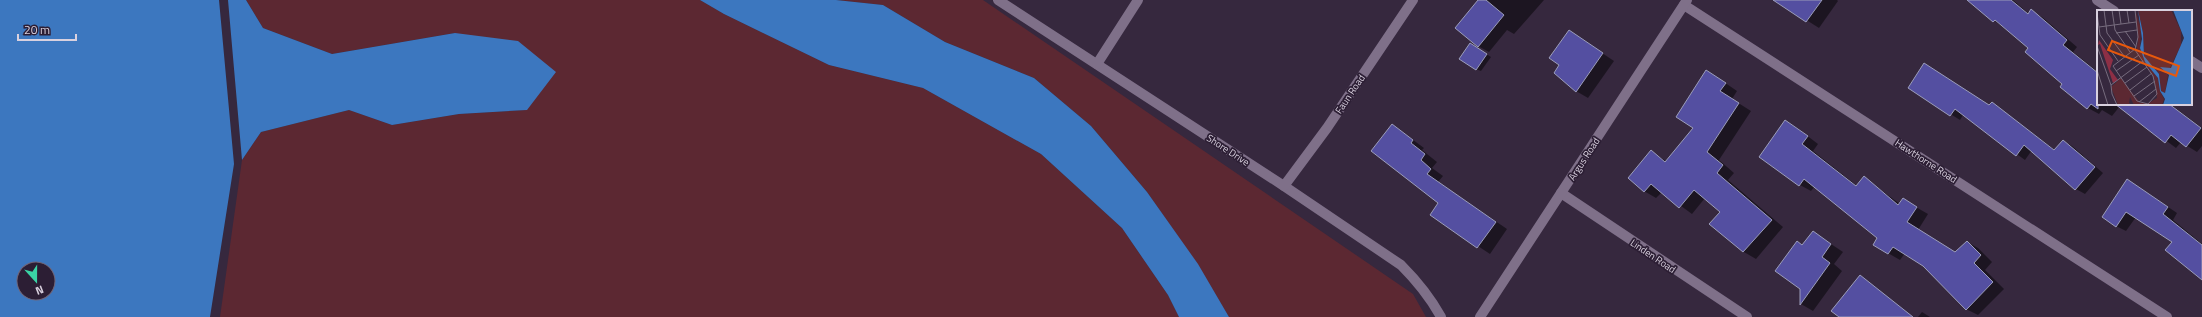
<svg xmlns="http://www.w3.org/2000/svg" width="2202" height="317" font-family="'Titillium Web',sans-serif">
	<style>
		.green { fill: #5c2832 }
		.water { fill: #3c77bf; fill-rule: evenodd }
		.shadow { fill: #0007 }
		.building { fill: #544fa1; stroke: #9b9dba }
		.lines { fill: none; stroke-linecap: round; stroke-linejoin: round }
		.minor { stroke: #7f7089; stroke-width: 10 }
		.labels { text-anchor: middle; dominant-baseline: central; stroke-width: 3.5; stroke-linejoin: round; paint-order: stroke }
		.street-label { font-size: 10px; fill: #d9d1df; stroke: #2c1e34 }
		.inset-road { fill: none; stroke: #776c7e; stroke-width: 1 }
		.view { fill: #e8590c; fill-opacity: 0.15; stroke: #e8590c; stroke-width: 2 }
		.inset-edge { fill: none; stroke: #d9d1df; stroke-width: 2 }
	</style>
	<rect width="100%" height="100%" fill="#36283e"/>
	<g class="green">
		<path d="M246,0H700L724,14L829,65L923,88L1041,154L1122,228L1168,295L1179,317H220L242,160L261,132L349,110L392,125L459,114L526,110L455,33L332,54L263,28Z"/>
		<path d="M836,0H983L1413,294L1426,317H1229L1197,264L1147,192L1091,126L1034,78L945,42L883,5Z"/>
	</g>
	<g class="water">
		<path d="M0,0H219L234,164L210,317H0ZM24,269H48V293H24Z"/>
		<path d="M228,0H246L263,28L332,54L455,33L518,41L556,72L527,110L459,114L392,125L349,110L261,132L242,160Z"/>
		<path d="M700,0H836L883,5L945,42L1034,78L1091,126L1147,192L1198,264L1229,317H1179L1168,295L1122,228L1041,154L923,88L829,65L724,14Z"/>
	</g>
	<g class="shadow">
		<path d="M1479,0H1544L1514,34L1507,30L1489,52L1478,46Z"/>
		<path d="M1775,0H1837L1838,1L1819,28Z"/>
		<path d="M1968,0H2013L2029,14L2031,11L2042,17L2077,47L2073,52L2098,72V104H2170L2202,128V146L2197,152L2181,142L2176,148L2120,106L2112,116L2102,110L2099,114L2088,108L2061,87L2064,84L2030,48Z"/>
		<path d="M1569,31L1614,61L1588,98L1576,91L1560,65Z"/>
		<path d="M1475,47L1491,57L1481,71L1476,69Z"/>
		<path d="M1718,78L1737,91L1732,99L1751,111L1719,160L1734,173L1728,180L1783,227L1756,259L1744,252L1711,224L1721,212L1705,198L1692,214L1662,192L1656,198L1644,191L1651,152L1666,161L1695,128Z"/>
		<path d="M1909,88L1990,106L1992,103L2055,150L2063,141L2072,146L2103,173L2085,194L2076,189L2032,150L2025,160L1963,115L1960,120Z"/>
		<path d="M1393,125L1424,148L1422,150L1437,162L1432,168L1443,176L1438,182L1507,229L1490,254L1431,215L1439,203Z"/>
		<path d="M1797,128L1818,144L1813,151L1857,186L1864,178L1900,204L1914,206L1928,214L1918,230L1955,253L1967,242L1978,248L1992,262L1985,270L2004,289L1978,315L1966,309L1923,265L1905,253L1900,260L1874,245L1878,238L1815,186L1811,191L1800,185Z"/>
		<path d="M2137,186L2177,213L2173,220L2202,244V277L2173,242L2136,217L2126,231L2116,226Z"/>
		<path d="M1813,232L1843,252L1834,264L1842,271L1813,311L1801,304V288L1803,246Z"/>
		<path d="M1922,312L1930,317H1918Z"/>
	</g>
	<g class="building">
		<path d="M1478,0H1486L1504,15L1478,47L1455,28Z"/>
		<path d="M1773,0H1822L1806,22Z"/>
		<path d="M1967,0H2011L2028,14L2031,9L2067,40L2063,45L2098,73V109L2091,104L2087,109L2060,87L2062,84L2025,52L2028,48L1995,20L1993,22Z"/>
		<path d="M1569,30L1603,53L1576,92L1554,73L1559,65L1549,58Z"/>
		<path d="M1470,43L1487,54L1476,70L1459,59Z"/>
		<path d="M1924,63L1989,105L1992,102L2054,150L2063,140L2095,167L2075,190L2024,145L2016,156L1955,109L1950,116L1908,88Z"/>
		<path d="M1706,70L1726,83L1720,91L1739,103L1707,152L1723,165L1717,173L1772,220L1743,252L1709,224L1720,212L1694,190L1679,208L1651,184L1644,192L1628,178L1651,150L1665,162L1693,128L1676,117Z"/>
		<path d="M2115,104H2169L2201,128L2186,147L2171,135L2165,143Z"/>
		<path d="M1785,120L1808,136L1802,144L1856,186L1864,176L1898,205L1903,198L1917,207L1907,222L1955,252L1967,241L1981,255L1974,263L1993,282L1966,310L1923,266L1893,247L1888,254L1873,245L1877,238L1804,179L1799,186L1759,157Z"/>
		<path d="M1392,124L1413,140L1411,143L1425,154L1421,160L1431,169L1427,174L1496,222L1477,248L1430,215L1438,203L1371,151Z"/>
		<path d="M2127,179L2168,207L2163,214L2202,245V280L2165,250L2172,242L2126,212L2116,227L2102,217Z"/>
		<path d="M1813,231L1831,244L1822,257L1830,263L1800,305V289L1775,271L1797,241L1802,245Z"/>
		<path d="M1860,275L1913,317H1839L1831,311Z"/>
	</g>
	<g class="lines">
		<g class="minor">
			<path d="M998,0L1284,186L1401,265C1417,281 1430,297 1441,317"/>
			<path d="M2097,0L2114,11"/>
			<path d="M1684,5L2167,317"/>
			<path d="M2191,61L2202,68"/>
			<path d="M1097,64L1138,0"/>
			<path d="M1284,186L1327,128L1413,0"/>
			<path d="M1561,193L1747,317"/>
			<path d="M1480,317L1687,0"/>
		</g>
	</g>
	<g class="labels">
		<g class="street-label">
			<text transform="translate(1350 94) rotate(-56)">Faun Road</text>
			<text transform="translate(1228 150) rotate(33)">Shore Drive</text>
			<text transform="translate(1584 159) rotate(-57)">Argus Road</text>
			<text transform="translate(1926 161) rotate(33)">Hawthorne Road</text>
			<text transform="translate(1653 256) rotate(34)">Linden Road</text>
		</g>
	</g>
	<g transform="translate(2097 10)">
		<rect width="95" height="95" fill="#36283e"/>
		<path d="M38,0L44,18L43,38L48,52L61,68L63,81L67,89L65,95H37L33,87L32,93L35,95H21L14,77L24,68L43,93H52L60,88L57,67L39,41L41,31ZM74,0L84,21V35L73,58L64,57L71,65L68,83L64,81L62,64L47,46L46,23L41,1Z" fill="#5c2832"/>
		<path d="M2,30L16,50L13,59L21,70L16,73L3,34L1,35Z" fill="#8d2f45"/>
		<path d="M41,0L46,23L47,46L62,64L64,81L68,83L72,65L63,57L74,58L87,28L76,0H95V95H66L68,89L63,81L61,68L48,52L43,38L45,29Z" fill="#3c77bf"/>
		<path class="inset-road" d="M7,0L10,23L27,46M15,0L18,20L33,42M22,0L24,14M30,0L32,13M38,0L41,27L38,40L56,66L60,84L51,94L40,91L16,56L38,39M0,3L3,25L21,51M2,17L39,12M28,21L39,37M19,23L40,20M0,36L14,75M0,60L11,95M19,61L42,45M28,73L50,57M33,80L55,63M37,86L58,71M42,92L59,79M20,95L15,84L14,75L46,51"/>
		<path class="view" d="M15,31L82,56L79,66L11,40Z"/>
		<rect width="95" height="95" class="inset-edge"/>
	</g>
	<g transform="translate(36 281) rotate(159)"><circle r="19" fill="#2c1e34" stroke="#716678"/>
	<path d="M0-3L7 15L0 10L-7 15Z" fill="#3ad4a5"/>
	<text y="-6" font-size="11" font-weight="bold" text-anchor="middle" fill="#d9d1df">N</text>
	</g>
	<path d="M18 34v6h58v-6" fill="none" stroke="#d9d1df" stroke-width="2"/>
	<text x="24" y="34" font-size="12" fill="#d9d1df" stroke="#2c1e34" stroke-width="3" paint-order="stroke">20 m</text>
</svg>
